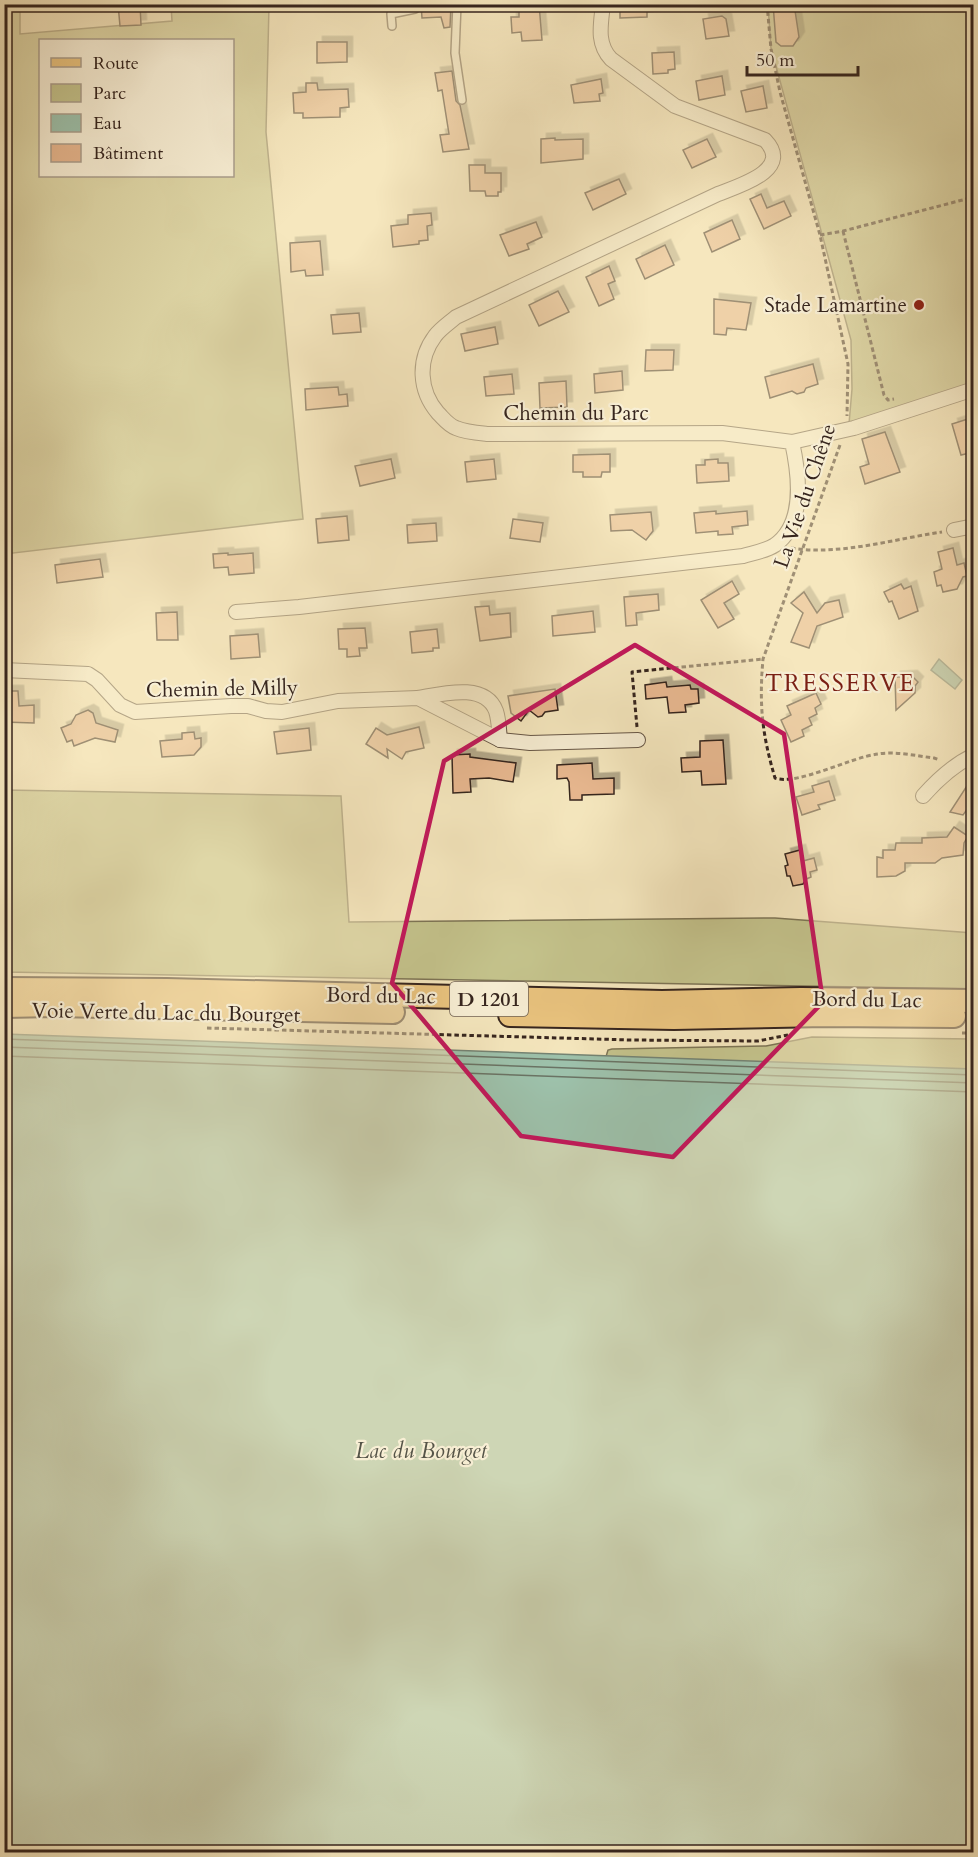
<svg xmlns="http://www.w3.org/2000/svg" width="978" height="1857" font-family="Cardo,serif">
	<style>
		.green { fill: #c4c38c; stroke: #7d7455; stroke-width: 1.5; fill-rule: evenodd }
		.water { fill: #9dc1ab; stroke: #748373; stroke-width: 1.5 }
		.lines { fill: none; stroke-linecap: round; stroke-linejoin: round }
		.shore { stroke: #6a7364; stroke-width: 1.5 }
		.building { fill: #e7b78f; stroke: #36251e; stroke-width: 1.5; filter: url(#shadow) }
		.lane-casing { stroke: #665646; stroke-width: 10 }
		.street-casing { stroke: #665646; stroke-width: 16 }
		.primary-casing { stroke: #36251e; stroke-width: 26 }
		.path { stroke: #36251e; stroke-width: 3; stroke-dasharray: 4.5 3; stroke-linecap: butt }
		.lane { stroke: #f8efd5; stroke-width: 7 }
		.street { stroke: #f8efd5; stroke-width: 14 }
		.primary { stroke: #eac47f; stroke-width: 22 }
		.marked { fill: none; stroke: #c2185b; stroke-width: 4.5; stroke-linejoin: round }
		.poi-dot { fill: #8f2418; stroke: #f8efd5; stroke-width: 2 }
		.labels { text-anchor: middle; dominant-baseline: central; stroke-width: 4.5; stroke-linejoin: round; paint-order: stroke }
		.shield { fill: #f8efd5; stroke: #706255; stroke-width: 1.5 }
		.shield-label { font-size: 20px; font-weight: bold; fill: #36251e }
		.poi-label { font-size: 21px; fill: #36251e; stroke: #f8efd5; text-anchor: end }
		.street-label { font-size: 21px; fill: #36251e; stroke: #f8efd5 }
		.water-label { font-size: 22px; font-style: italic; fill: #555448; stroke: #f8efd5 }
		.quarter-label { font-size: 24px; letter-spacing: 1.5px; fill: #7a1f14; stroke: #f8efd5 }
	</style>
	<defs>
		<filter id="shadow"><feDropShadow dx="5.5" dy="-5.5" stdDeviation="0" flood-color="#0004"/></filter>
	</defs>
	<rect width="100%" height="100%" fill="#f5e7be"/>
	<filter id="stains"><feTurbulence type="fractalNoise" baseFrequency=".00333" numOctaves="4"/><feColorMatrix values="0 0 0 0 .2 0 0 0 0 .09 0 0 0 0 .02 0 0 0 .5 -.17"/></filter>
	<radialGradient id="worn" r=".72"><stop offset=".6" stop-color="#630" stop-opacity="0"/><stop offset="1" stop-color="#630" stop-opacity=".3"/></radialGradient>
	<g class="green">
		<path d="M4,5H20V34L172,21L171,5H269L266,132L303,519L5,554ZM40,40H232V176H40Z"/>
		<path d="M768,5H973V385L849,424L852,389L851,340L771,48Z"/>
		<path d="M5,790L341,796L349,922L775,918L973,933V989L5,972Z"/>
		<path d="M812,1037L973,1039V1141L600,1076L608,1050L612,1049L766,1046Z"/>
	</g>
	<g class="water">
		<path d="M939,659L962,680L955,689L931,670Z"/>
		<path d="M4,1034L973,1069V1852H5Z"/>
	</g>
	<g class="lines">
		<g class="shore">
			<path d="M4,1039L974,1075"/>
			<path d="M4,1047L974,1083"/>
			<path d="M4,1056L974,1092"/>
		</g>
	</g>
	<g class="building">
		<path d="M118,4H140L141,25L120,26Z"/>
		<path d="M421,4H451L450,27L444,28L441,17L422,18Z"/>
		<path d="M519,4H539L542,40L522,41L521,32L512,33L511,17H519Z"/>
		<path d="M620,4H647V17L620,18Z"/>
		<path d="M773,4H794L799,37L793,46H781L776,42Z"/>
		<path d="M722,16L726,19L729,36L706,39L703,19Z"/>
		<path d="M317,42H347V62L317,63Z"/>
		<path d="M674,52L675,69L668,70V73L653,74L652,53Z"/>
		<path d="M452,71L456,101L460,105L469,149L443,152L440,135L449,134L442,90L438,91L435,73Z"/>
		<path d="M722,76L725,95L699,100L696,81Z"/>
		<path d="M601,79L603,93L599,94L600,101L574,103L571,85Z"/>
		<path d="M306,83H317L318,90L348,89L349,107L340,108V117L303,118V113H294L293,93L306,92Z"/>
		<path d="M763,86L767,108L746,112L741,91Z"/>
		<path d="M555,138V140L583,139V159L541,163V139Z"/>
		<path d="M707,139L716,157L692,168L683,150Z"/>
		<path d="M469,165H485V173H501V192H498V196H486L485,191H470Z"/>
		<path d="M619,179L626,194L593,210L585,193Z"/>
		<path d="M761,194L767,208L784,201L791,216L764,229L750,199Z"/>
		<path d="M431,213L432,225L427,226L428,240L419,241V244L393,247L391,226L408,224V215Z"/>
		<path d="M732,220L740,239L712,252L704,233Z"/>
		<path d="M536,222L542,237L527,244L529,249L509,256L500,235Z"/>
		<path d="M320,241L323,275L306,276L305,270L291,272L290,243Z"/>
		<path d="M665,245L674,265L645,279L636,259Z"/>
		<path d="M609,266L615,281L608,284L614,299L599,306L586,277Z"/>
		<path d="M558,291L569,312L539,326L529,305Z"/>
		<path d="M714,299L751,303L746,330L727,328L726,335L714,334Z"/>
		<path d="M359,313L361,332L333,334L331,315Z"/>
		<path d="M495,327L498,344L465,351L461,334Z"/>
		<path d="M646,350H674L673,370L645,371Z"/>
		<path d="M813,364L818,384L806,388L804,392L797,394L792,391L770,398L765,377Z"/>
		<path d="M622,371L623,390L595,393L594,374Z"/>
		<path d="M512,374L514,394L486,396L484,377Z"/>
		<path d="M566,381L567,407L540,408L539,383Z"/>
		<path d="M338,387L339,395L347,394L348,406L306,410L305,389Z"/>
		<path d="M974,417V452L961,455L952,424Z"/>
		<path d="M885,432L900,472L865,484L860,467L869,464L862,439Z"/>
		<path d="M610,454V472H602L601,477H583V472H573V455Z"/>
		<path d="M391,459L395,478L360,486L355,466Z"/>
		<path d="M494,459L496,479L467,482L465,462Z"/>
		<path d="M718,459V463H728L729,481L697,483L696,465H705V460Z"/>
		<path d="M716,511V514L747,511L748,525L732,527L733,534L718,535V531L696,533L694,513Z"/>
		<path d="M651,512L653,531L646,540L632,530L611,531L610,515Z"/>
		<path d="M347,516L349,540L318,543L316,519Z"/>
		<path d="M513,519L543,523L540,542L510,538Z"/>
		<path d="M436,523L437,541L408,543L407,525Z"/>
		<path d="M953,548L957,565L964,563L967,576L963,577L957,589L943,592L941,585L937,586L934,572L942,569L938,552Z"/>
		<path d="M228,553V555L253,553L254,573L229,575L228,567L214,568L213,554Z"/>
		<path d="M100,559L103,577L57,583L55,565Z"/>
		<path d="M732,581L739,594L724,603L734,619L718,628L701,600Z"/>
		<path d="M901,584L904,589L911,586L918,611L899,619L892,601L889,602L884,592Z"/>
		<path d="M804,592L817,613L825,603L839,600L843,617L817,626L809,648L791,642L803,613L791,603Z"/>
		<path d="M658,594L659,610L636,613L637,625L626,626L624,597Z"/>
		<path d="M489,606L490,615L510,613L511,637L480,641L475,607Z"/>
		<path d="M593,611L595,632L553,636L552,616Z"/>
		<path d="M177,612L178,640H157L156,613Z"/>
		<path d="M365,628L367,648H359L360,656L347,657V649H339L338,629Z"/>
		<path d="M437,629L439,648H433V651L412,653L410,632Z"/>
		<path d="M258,634L260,657L231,659L230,636Z"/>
		<path d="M912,676L918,682L915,686V693L896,710L895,677Z"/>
		<path d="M666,682L667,687L690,685L691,689H698L699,703L685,705L686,712L669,713L667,697L646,699L645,685Z"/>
		<path d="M555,689L558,710L545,712L542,716L538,717L529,710L521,721L511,713L508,696Z"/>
		<path d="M4,691H18L19,706L34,705V723L4,722Z"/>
		<path d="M816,693L821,704L815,708L817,714L809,718L812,725L802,730L804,736L791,742L781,720L791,715L787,706Z"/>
		<path d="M88,710L93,713L96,723L118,730L115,742L95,738L74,746L72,740L67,742L61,728L71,724L76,715Z"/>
		<path d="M419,727L424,748L406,752L402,759L387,749L388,758L366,744L376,728L387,735Z"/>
		<path d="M309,728L311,750L277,754L274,732Z"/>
		<path d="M194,732L195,739L201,738V747L194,755L162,757L160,741L182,739V733Z"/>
		<path d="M723,740L726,784L702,785L701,771L682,772L681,758L700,757V741Z"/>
		<path d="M470,754V757L516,763L513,782L489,778L470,779L471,792L453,793L452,755Z"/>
		<path d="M592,763L593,779L614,778V794L582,795V800H570L569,782L567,778L557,779V765Z"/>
		<path d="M974,775V800L963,815L950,812Z"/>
		<path d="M829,781L835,800L818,805L820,809L802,815L796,797L814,792L812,786Z"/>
		<path d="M954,827L968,836L964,843L963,855L942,858L935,863H905V871L896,876L877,877V857L883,858V850H895L896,843H922V838L947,837Z"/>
		<path d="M800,850L803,861L814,858L817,870L810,872L811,877L806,879L803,884L793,886L790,876H787L785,866L788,865L785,854Z"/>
	</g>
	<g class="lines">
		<g class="lane-casing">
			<g id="lane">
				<path d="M457,4L455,53L462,100"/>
				<path d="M392,26L391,14L415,9V4"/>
			</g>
		</g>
		<g class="street-casing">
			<g id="street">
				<path d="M792,442L854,428L974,389"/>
				<path d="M954,530L974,526"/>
				<path d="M236,612L299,607L743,556C753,553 766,551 775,545C806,523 799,474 792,442L722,433L488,434C478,433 465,432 456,428C448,425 444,419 438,413C419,391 417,360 435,336C440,329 449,323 456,317L718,194C738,186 794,170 765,140L675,106L611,59C596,43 601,24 603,4"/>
				<path d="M4,670L88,674L97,680L120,705L135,712L231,706H248L266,711L282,712L338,701L418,698L500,740L530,743L638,740"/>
				<path d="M418,698C442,694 485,682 496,711C499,720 499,731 500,740"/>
				<path d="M923,796C938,779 953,765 974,755"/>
			</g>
		</g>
		<g class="primary-casing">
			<g id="primary">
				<path d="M4,989L167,990L662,1002L801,999L974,1001"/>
				<path d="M4,1006L55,1005L393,1012"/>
				<path d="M510,1015L674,1018L825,1015L954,1016"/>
			</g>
		</g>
		<g class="path">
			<path d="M767,4L771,49L780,92L820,235L848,364L847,416"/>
			<path d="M843,231L884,395L888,400L894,399"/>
			<path d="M820,235L843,231L974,197"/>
			<path d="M840,445L763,659C759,705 762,734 775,778C797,786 851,757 878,754C896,751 917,756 934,758L940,760"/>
			<path d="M791,548C838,556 894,539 942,532"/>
			<path d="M637,727L632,672L763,659"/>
			<path d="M207,1028L631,1040L758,1041L788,1035"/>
			<path d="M962,1033H974"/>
		</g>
		<use href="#lane" class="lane"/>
		<use href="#street" class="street"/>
		<use href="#primary" class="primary"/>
	</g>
	<path d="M0 0H978V1857H0ZM635,645L784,734L823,1002L673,1157L521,1136L392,983L444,761Z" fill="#f5e7be" fill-opacity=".55" fill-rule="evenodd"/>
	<path class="marked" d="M635,645L784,734L823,1002L673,1157L521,1136L392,983L444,761Z"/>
	<circle class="poi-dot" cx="919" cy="305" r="6"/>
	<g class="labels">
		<rect class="shield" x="450" y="982" width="78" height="34" rx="4.5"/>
		<g class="shield-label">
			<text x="489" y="999">D 1201</text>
		</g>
		<g class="poi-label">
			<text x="907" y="305">Stade Lamartine</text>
		</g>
		<g class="street-label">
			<text x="576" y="413">Chemin du Parc</text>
			<text transform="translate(805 496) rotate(-71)">La Vie du Chêne</text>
			<text transform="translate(222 689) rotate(-1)">Chemin de Milly</text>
			<text transform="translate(381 996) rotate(1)">Bord du Lac</text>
			<text transform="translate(867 1000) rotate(1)">Bord du Lac</text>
			<text transform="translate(166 1013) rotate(1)">Voie Verte du Lac du Bourget</text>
		</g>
		<g class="water-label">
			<text x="421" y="1451">Lac du Bourget</text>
		</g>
		<g class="quarter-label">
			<text x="840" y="683">TRESSERVE</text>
		</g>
	</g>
	<rect width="978" height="1857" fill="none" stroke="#f5e7be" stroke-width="24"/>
	<rect x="6" y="6" width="966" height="1845" fill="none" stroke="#36251e" stroke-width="3"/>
	<rect x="12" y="12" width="954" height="1833" fill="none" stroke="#36251e" stroke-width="1.5"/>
	<rect x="39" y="39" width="195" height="138" fill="#f8efd5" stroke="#aa9e8c" stroke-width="1.5"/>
	<rect x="51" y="58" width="30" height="9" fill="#eac47f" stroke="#aa9e8c" stroke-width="1.5"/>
	<text x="93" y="69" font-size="18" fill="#36251e">Route</text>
	<rect x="51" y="84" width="30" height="18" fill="#c4c38c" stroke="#aa9e8c" stroke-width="1.5"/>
	<text x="93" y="99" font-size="18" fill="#36251e">Parc</text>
	<rect x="51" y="114" width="30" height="18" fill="#9dc1ab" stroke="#aa9e8c" stroke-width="1.5"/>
	<text x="93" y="129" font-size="18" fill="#36251e">Eau</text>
	<rect x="51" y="144" width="30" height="18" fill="#e7b78f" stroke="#aa9e8c" stroke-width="1.5"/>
	<text x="93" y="159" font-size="18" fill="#36251e">Bâtiment</text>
	<path d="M747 66v9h111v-9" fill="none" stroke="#36251e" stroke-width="3"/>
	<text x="756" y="66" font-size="18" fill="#36251e" stroke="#f8efd5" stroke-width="4.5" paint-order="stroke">50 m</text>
	<rect width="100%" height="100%" filter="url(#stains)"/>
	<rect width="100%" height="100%" fill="url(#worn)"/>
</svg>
